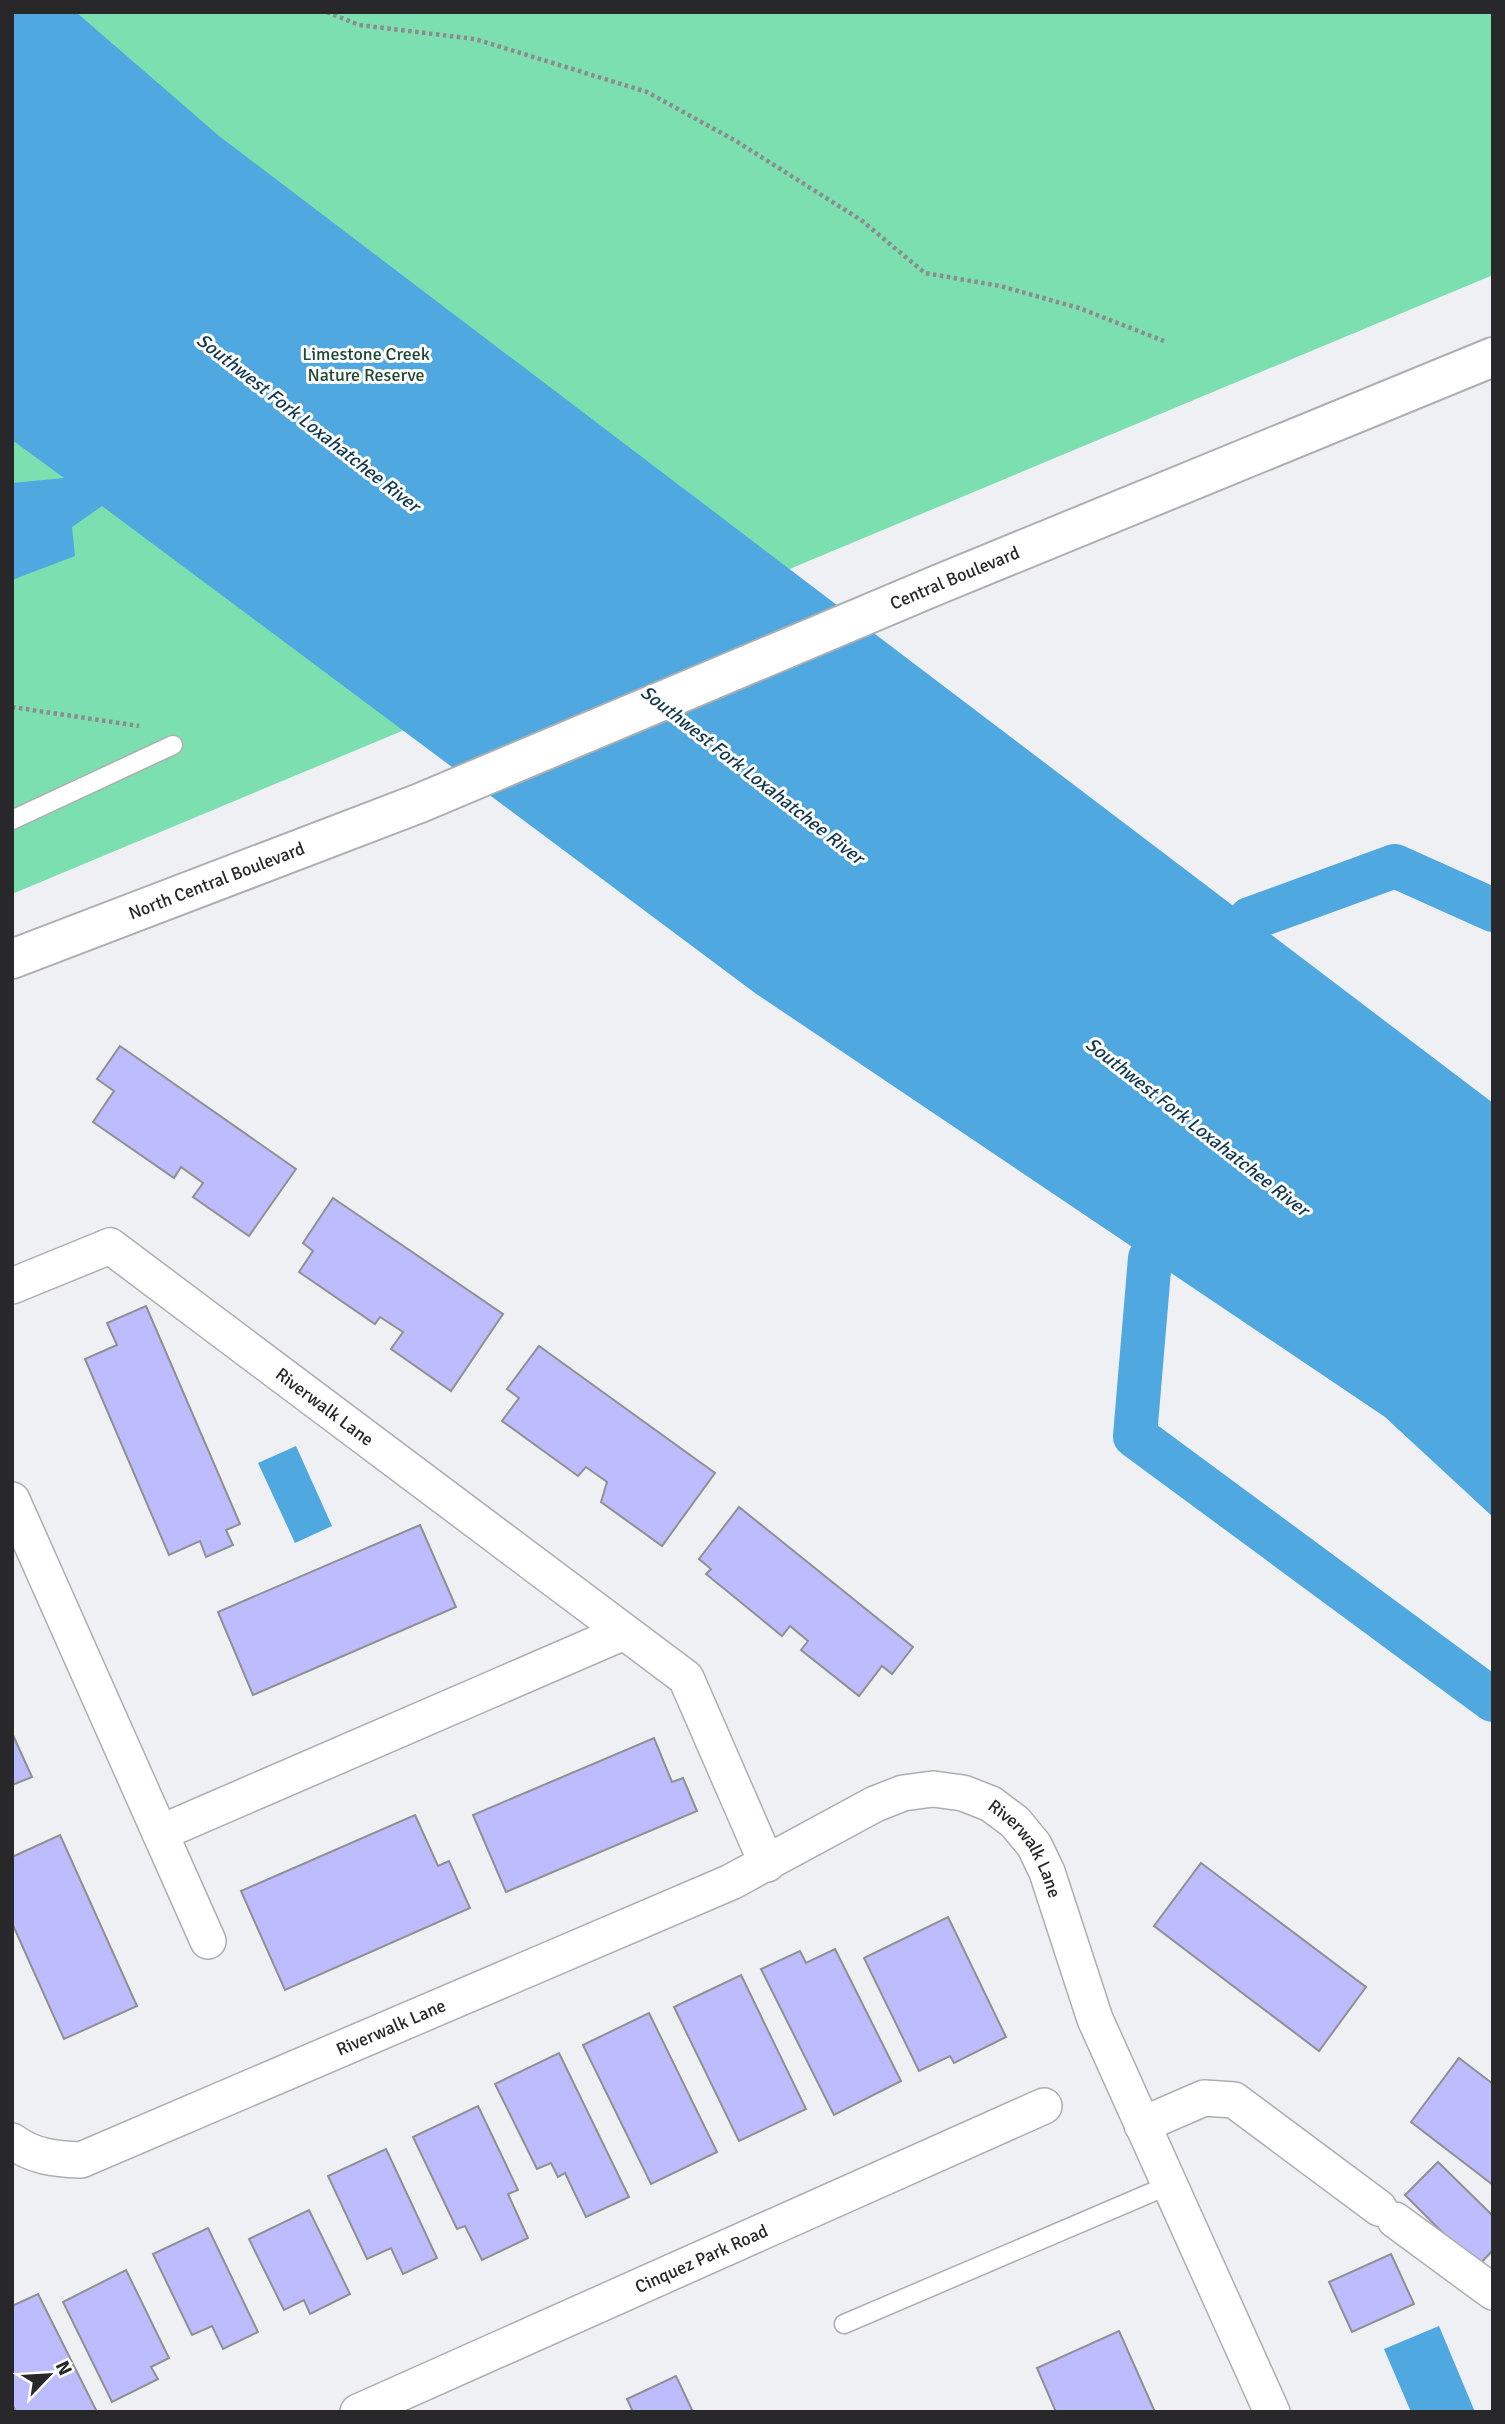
<svg xmlns="http://www.w3.org/2000/svg" width="1505" height="2424" font-family="Signika,sans-serif">
	<style>
		.green { fill: #7bdfb0 }
		.water { fill: #4fa8df }
		.lines { fill: none; stroke-linecap: round; stroke-linejoin: round }
		.canal { stroke: #4fa8df; stroke-width: 44 }
		.building { fill: #bdbcff; stroke: #909093; stroke-width: 2 }
		.service-casing { stroke: #adaeb1; stroke-width: 21 }
		.minor-casing { stroke: #adaeb1; stroke-width: 38 }
		.tertiary-casing { stroke: #adaeb1; stroke-width: 42 }
		.path { stroke: #8c8c8f; stroke-width: 4.5; stroke-dasharray: 3.5 3.5; stroke-linecap: butt }
		.service { stroke: #fff; stroke-width: 18 }
		.minor { stroke: #fff; stroke-width: 35 }
		.tertiary { stroke: #fff; stroke-width: 38 }
		.labels { text-anchor: middle; dominant-baseline: central; stroke-width: 6; stroke-linejoin: round; paint-order: stroke }
		.park-label { font-size: 18px; fill: #1d4834; stroke: #fff }
		.street-label { font-size: 18px; fill: #28282a; stroke: #fff }
		.water-label { font-size: 19px; font-style: italic; fill: #11384f; stroke: #fff }
	</style>
	<rect width="100%" height="100%" fill="#eff0f4"/>
	<path class="green" d="M12,12H1493V275L12,894Z"/>
	<g class="water">
		<path d="M12,12H76L219,136L1493,1103V1517L1385,1417L755,993L102,506L72,527L75,556L12,580V483L64,478L12,440Z"/>
		<path d="M296,1446L332,1526L295,1543L258,1463Z"/>
		<path d="M1439,2326L1475,2412H1411L1384,2349Z"/>
	</g>
	<g class="lines">
		<g class="canal">
			<path d="M1250,919L1395,866L1493,910"/>
			<path d="M1150,1258L1135,1436L1493,1700"/>
		</g>
	</g>
	<g class="building">
		<path d="M120,1046L296,1169L249,1236L193,1197L203,1183L181,1167L174,1178L93,1122L114,1091L97,1079Z"/>
		<path d="M333,1198L503,1314L451,1391L391,1349L403,1332L380,1317L375,1324L299,1272L313,1251L303,1243Z"/>
		<path d="M146,1306L240,1524L226,1530L233,1545L206,1557L200,1541L169,1555L85,1359L117,1345L107,1323Z"/>
		<path d="M539,1346L715,1473L662,1546L601,1502L607,1482L586,1467L578,1476L502,1421L519,1398L507,1389Z"/>
		<path d="M739,1507L913,1647L892,1674L882,1666L859,1696L801,1650L808,1641L790,1626L782,1636L706,1574L711,1569L699,1559Z"/>
		<path d="M420,1525L456,1607L253,1695L218,1612Z"/>
		<path d="M12,1733L32,1777L12,1785Z"/>
		<path d="M654,1738L672,1782L683,1778L697,1811L506,1892L473,1815Z"/>
		<path d="M415,1815L438,1866L449,1861L470,1908L285,1990L241,1891Z"/>
		<path d="M60,1835L137,2006L64,2039L12,1923V1857Z"/>
		<path d="M1201,1863L1366,1987L1319,2051L1154,1926Z"/>
		<path d="M948,1917L1006,2037L954,2063L950,2056L919,2071L864,1958Z"/>
		<path d="M835,1949L901,2081L834,2115L761,1969L800,1951L806,1963Z"/>
		<path d="M741,1975L806,2109L739,2141L674,2007Z"/>
		<path d="M649,2013L717,2152L651,2184L583,2045Z"/>
		<path d="M559,2053L629,2197L586,2217L565,2173L558,2177L551,2163L537,2169L495,2084Z"/>
		<path d="M1459,2058L1493,2084V2185L1411,2122Z"/>
		<path d="M478,2106L518,2190L508,2194L528,2238L482,2260L465,2226L457,2229L413,2137Z"/>
		<path d="M386,2149L437,2258L403,2274L391,2248L367,2259L328,2176Z"/>
		<path d="M1438,2162L1493,2216V2250L1477,2267L1405,2195Z"/>
		<path d="M309,2210L350,2294L310,2314L304,2300L284,2310L249,2239Z"/>
		<path d="M208,2228L258,2332L223,2349L212,2326L192,2335L153,2254Z"/>
		<path d="M1391,2254L1414,2304L1352,2332L1329,2282Z"/>
		<path d="M126,2270L169,2358L151,2367L158,2379L112,2402L63,2302Z"/>
		<path d="M38,2294L97,2412H16L12,2404V2306Z"/>
		<path d="M1119,2331L1155,2412H1056L1037,2368Z"/>
		<path d="M676,2376L693,2412H633L627,2399Z"/>
	</g>
	<g class="lines">
		<g class="service-casing">
			<g id="service">
				<path d="M12,820L173,745"/>
				<path d="M844,2324L1169,2185"/>
			</g>
		</g>
		<g class="minor-casing">
			<g id="minor">
				<path id="s1" d="M12,1286L110,1246L686,1678L767,1864"/>
				<path d="M12,1500L208,1941"/>
				<path d="M160,1833L624,1632"/>
				<path d="M1142,2125L1204,2098L1234,2100L1379,2208"/>
				<path id="s2" d="M12,2141C33,2157 56,2159 81,2160L731,1882L875,1804L903,1793L933,1789L963,1793L991,1804L1015,1822L1034,1845L1047,1872L1095,2019L1272,2412"/>
				<path d="M1395,2220L1493,2292"/>
				<path id="s3" d="M358,2412L1044,2106"/>
			</g>
		</g>
		<g class="tertiary-casing">
			<g id="tertiary">
				<path id="s4" d="M12,959L420,803L937,585L1493,357"/>
			</g>
		</g>
		<g class="path">
			<path d="M327,12L359,25L475,39L647,92L736,141L861,220L925,273L1000,286L1079,308L1164,341"/>
			<path d="M12,707L139,726"/>
		</g>
		<use href="#service" class="service"/>
		<use href="#minor" class="minor"/>
		<use href="#tertiary" class="tertiary"/>
	</g>
	<g class="labels">
		<g class="park-label">
			<text x="366" y="354">Limestone Creek<tspan x="366" dy="21">Nature Reserve</tspan></text>
		</g>
		<g class="street-label">
			<text stroke="none"><textPath href="#s4" startOffset="1017">Central Boulevard</textPath></text>
			<text stroke="none"><textPath href="#s4" startOffset="219">North Central Boulevard</textPath></text>
			<text stroke="none"><textPath href="#s1" startOffset="374">Riverwalk Lane</textPath></text>
			<text stroke="none"><textPath href="#s2" startOffset="1122">Riverwalk Lane</textPath></text>
			<text stroke="none"><textPath href="#s2" startOffset="410">Riverwalk Lane</textPath></text>
			<text stroke="none"><textPath href="#s3" startOffset="376">Cinquez Park Road</textPath></text>
		</g>
		<g class="water-label">
			<text transform="translate(308 423) rotate(38)">Southwest Fork Loxahatchee River</text>
			<text transform="translate(752 775) rotate(38)">Southwest Fork Loxahatchee River</text>
			<text transform="translate(1197 1127) rotate(38)">Southwest Fork Loxahatchee River</text>
		</g>
	</g>
	<rect width="1505" height="2424" fill="none" stroke="#28282a" stroke-width="28"/>
	<g transform="translate(49 2375) rotate(65)" stroke="#ffffff" stroke-width="5" paint-order="stroke">
	<path d="M0-5L12 26L0 18L-12 26Z" fill="#28282a"/>
	<text y="-10" font-size="19" font-weight="bold" text-anchor="middle" fill="#28282a">N</text>
	</g>
</svg>
